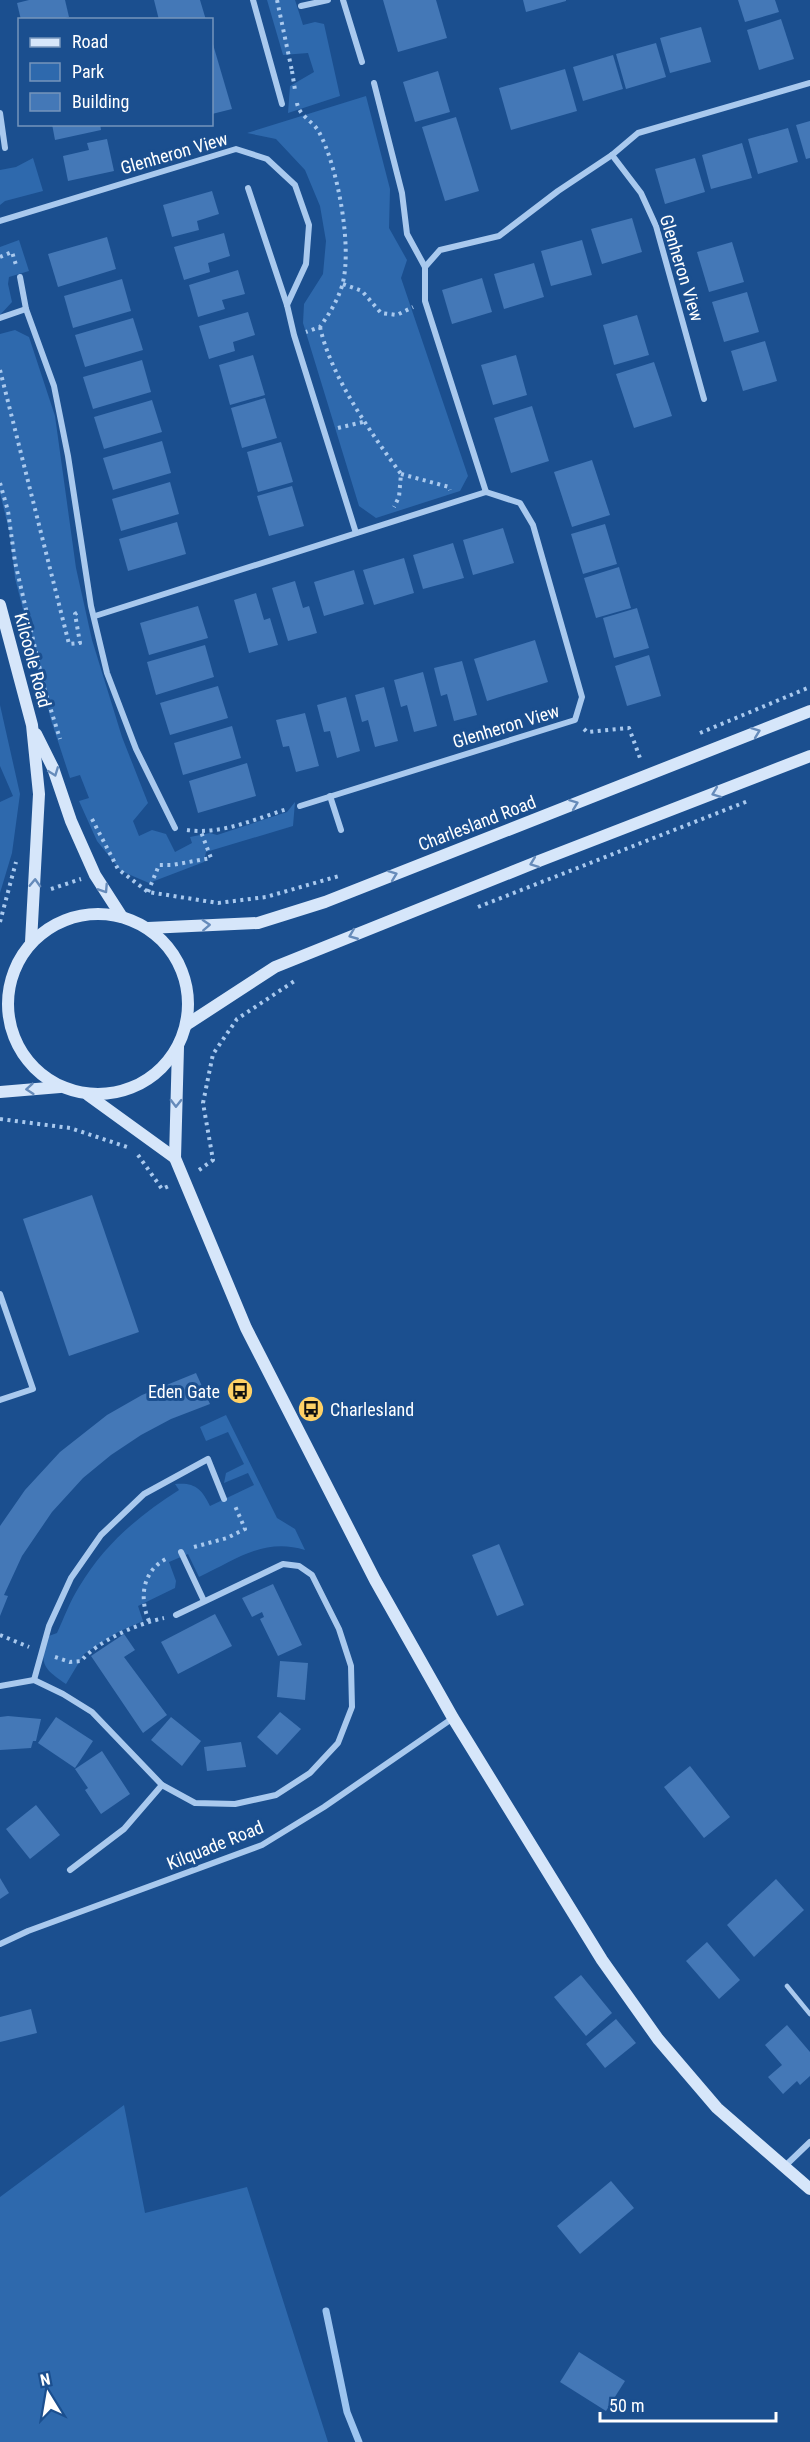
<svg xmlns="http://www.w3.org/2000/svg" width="810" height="2442" font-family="'Roboto Condensed',sans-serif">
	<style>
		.green { fill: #2e69ad }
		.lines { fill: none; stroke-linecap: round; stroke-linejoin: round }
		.stream { stroke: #9cc4f0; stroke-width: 7 }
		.building { fill: #4478b7 }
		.path { stroke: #a9c9ee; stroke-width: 4; stroke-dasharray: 3 4.5; stroke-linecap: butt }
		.service { stroke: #a9c9ee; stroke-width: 4.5 }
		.minor { stroke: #a9c9ee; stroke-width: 6 }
		.secondary { stroke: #d6e6fa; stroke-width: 12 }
		.oneway { stroke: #668bba }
		.labels { text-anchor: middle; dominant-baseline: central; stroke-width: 6; stroke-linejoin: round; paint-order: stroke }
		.street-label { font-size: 18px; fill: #fff; stroke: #1b4f8f }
		.poi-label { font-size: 18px; fill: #fff; stroke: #1b4f8f; text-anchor: end }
	</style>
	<rect width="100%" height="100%" fill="#1b4f8f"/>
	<g class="green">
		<path d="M267,0H295L303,25L315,22L324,24L340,96L288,113L290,86L314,72L308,53L283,55Z"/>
		<path d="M366,96L390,189L389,228L407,260L401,278L468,476L460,491L376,518L359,506L303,323L304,304L323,274L326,241L320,206L305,170L276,139L247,133Z"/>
		<path d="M33,158L43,191L5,201L0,205V170L16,167Z"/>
		<path d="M19,240L29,271L9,277L8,284L12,302L0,315V247Z"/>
		<path d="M15,330L29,337L55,416L76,568L92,640L122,737L148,803L133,821L139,836L152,830L166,834L175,852L192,843L190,837L210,833L217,835L287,812L295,802L293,826L206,852L204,862L149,883L121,871L97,841L79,801L89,798L80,775L70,778L51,720L15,578L10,534L0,493V334Z"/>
		<path d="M0,705L20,794L12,853L0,893V802L13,796L0,766Z"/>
		<path d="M226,1415L277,1518L295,1529L305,1550C264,1537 236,1560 199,1577L188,1554L169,1562L176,1581L175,1588L138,1606L143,1621L118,1632L84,1654L66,1684C43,1668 40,1665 46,1637L57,1633C64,1618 70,1601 79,1587C104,1545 138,1516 179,1490L175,1484C195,1482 202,1489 210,1506L254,1485L248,1473L224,1483L226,1473L244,1464L228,1432L206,1441L200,1427Z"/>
		<path d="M124,2105L145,2213L247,2187L328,2442H0V2197Z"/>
	</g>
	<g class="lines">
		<path class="stream" d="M326,2311L347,2412L359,2442"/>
	</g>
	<g class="building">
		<path d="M29,0H65L69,17L58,20H21L17,3Z"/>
		<path d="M154,0H200L206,20H159Z"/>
		<path d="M383,0H436L447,38L398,52Z"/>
		<path d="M523,0H566V1L526,12Z"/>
		<path d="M738,0H775L779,12L745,22Z"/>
		<path d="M781,19L794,59L759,70L747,30Z"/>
		<path d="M701,27L711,62L670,73L660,38Z"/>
		<path d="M212,41L232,109L212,114Z"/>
		<path d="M656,43L666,77L626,89L616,54Z"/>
		<path d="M613,55L623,89L583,101L573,67Z"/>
		<path d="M565,69L577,111L511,130L499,88Z"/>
		<path d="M438,71L450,112L415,122L403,82Z"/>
		<path d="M456,117L479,191L445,201L422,127Z"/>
		<path d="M810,121V158L806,159L796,125Z"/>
		<path d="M52,124H100L101,130L55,140Z"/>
		<path d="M788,128L798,162L758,174L748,139Z"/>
		<path d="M107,139L114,171L68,181L63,156L89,150L87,143Z"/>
		<path d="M742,143L752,178L711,189L702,155Z"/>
		<path d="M695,158L705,192L665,204L655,169Z"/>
		<path d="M212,191L219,214L197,221L199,230L172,237L163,205Z"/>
		<path d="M632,218L642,252L602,264L591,229Z"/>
		<path d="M224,233L230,256L208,263L210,272L184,280L174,247Z"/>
		<path d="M107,237L116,269L58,287L48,254Z"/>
		<path d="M582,240L592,275L551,286L541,251Z"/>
		<path d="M732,242L744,282L709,292L697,252Z"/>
		<path d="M534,263L544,297L504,309L494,274Z"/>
		<path d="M238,270L245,294L222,300L225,309L198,317L189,285Z"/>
		<path d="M482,278L492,312L452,324L442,290Z"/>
		<path d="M122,279L131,311L73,328L64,296Z"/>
		<path d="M747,292L759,332L724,342L712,302Z"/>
		<path d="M248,312L255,335L233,342L235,351L209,359L199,326Z"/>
		<path d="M637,315L649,355L614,365L603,325Z"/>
		<path d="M133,318L143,350L85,367L75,335Z"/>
		<path d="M765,341L777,381L743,391L731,351Z"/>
		<path d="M253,355L265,395L230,405L219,365Z"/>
		<path d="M516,355L527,395L493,405L481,365Z"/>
		<path d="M142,360L151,392L93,409L83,377Z"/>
		<path d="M654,362L672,416L634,428L616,374Z"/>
		<path d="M265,398L277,438L242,448L231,408Z"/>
		<path d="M152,400L162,432L104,449L94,417Z"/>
		<path d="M532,406L549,461L511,473L494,418Z"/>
		<path d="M162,441L171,473L113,490L103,458Z"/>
		<path d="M281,442L293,482L258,492L247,452Z"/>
		<path d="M592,460L610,515L572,527L554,472Z"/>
		<path d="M170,482L179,514L121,531L112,499Z"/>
		<path d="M292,486L304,526L269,536L257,496Z"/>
		<path d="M177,522L186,554L128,571L119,539Z"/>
		<path d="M605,524L617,564L583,574L571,534Z"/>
		<path d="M503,528L514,563L473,575L463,540Z"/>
		<path d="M453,543L464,578L423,589L413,555Z"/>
		<path d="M404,558L414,593L374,605L363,570Z"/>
		<path d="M619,567L631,608L596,618L584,578Z"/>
		<path d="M354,570L364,604L324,616L314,582Z"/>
		<path d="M295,581L303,608L309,606L317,633L288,641L272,588Z"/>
		<path d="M256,593L264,620L270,618L278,645L249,653L234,600Z"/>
		<path d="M198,606L208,638L149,655L140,623Z"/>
		<path d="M637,608L649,648L614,658L603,618Z"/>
		<path d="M535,640L548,682L487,701L474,659Z"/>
		<path d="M205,645L214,677L156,695L147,662Z"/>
		<path d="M649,655L661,696L627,706L615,666Z"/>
		<path d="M462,661L477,715L454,721L447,694L441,696L434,668Z"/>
		<path d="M423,672L437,726L414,732L407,705L401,707L394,680Z"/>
		<path d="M218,686L228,718L170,735L160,703Z"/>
		<path d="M384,687L398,741L375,747L368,720L362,722L355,695Z"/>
		<path d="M346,697L360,751L337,758L330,731L324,732L317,705Z"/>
		<path d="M305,713L319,766L296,772L289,746L283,747L276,720Z"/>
		<path d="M232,726L241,758L183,775L174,743Z"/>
		<path d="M247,763L256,796L198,813L189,781Z"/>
		<path d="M92,1195L139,1332L69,1356L23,1219Z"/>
		<path d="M196,1373L210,1404L171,1419L141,1435L111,1455L83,1478L52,1512L22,1556L4,1595L8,1596L0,1616V1526L25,1490L60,1452L107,1415L142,1395Z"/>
		<path d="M499,1544L524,1605L497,1616L472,1555Z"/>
		<path d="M273,1584L302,1645L278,1656L260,1619L264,1617L262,1612L252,1617L242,1598Z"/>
		<path d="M215,1614L232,1646L178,1674L161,1642Z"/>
		<path d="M124,1634L135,1650L124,1657L167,1715L143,1733L91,1656Z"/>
		<path d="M280,1661L308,1663L305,1700L277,1697Z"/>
		<path d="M280,1712L301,1729L277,1755L257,1737Z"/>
		<path d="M8,1716L41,1719L36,1741H33L31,1748L0,1750V1717Z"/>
		<path d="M56,1717L93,1741L75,1768L38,1743Z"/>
		<path d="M171,1717L201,1741L182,1766L151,1740Z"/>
		<path d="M241,1742L246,1767L207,1771L204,1747Z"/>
		<path d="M102,1751L130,1794L101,1814L85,1790L88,1788L75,1769Z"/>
		<path d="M690,1766L730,1817L704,1838L664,1787Z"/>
		<path d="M36,1805L60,1835L30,1859L6,1829Z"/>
		<path d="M0,1878L9,1893L0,1899Z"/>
		<path d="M776,1879L804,1910L754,1957L727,1925Z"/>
		<path d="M707,1942L740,1980L719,1999L686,1961Z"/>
		<path d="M581,1975L612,2013L586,2036L554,1997Z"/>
		<path d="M31,2009L37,2033L0,2042V2017Z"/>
		<path d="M616,2019L636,2043L605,2068L586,2044Z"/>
		<path d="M787,2025L810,2052V2076L800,2085L797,2081L783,2094L768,2077L782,2065L765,2045Z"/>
		<path d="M611,2181L634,2208L580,2254L557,2226Z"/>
		<path d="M579,2352L625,2381L606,2411L560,2382Z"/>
	</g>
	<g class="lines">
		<g class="path">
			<path d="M277,0L292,71"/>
			<path d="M292,71L295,90"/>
			<path d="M297,103C299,116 313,121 319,132C338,167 353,249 342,286C337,302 329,314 320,327L306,332"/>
			<path d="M0,257L12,252L16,265"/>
			<path d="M343,284L362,291L381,313L397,315L413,307"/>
			<path d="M320,327C331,377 371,433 401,474L399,497L394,507"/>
			<path d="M0,370L69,644L80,643L75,614L80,611"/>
			<path d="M338,428L363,422"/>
			<path d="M401,474L449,487L450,490"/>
			<path d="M0,483L8,511L15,562L45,691L60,739"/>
			<path d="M584,729L587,732L629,728L640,758"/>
			<path d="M700,733L810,687"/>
			<path d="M92,819L118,869L148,892L218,903L266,897L339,876"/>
			<path d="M187,830C221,835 255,819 287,809"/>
			<path d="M51,889L81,879"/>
			<path d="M148,892L159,865H172L211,858L201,832"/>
			<path d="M478,907L748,801"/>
			<path d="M0,922L16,862"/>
			<path d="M0,1119L70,1128L127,1147"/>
			<path d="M138,1155L162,1189L169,1186"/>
			<path d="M199,1170L213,1160L203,1103L213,1054L237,1019L296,980"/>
			<path d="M194,1547L227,1538L245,1529L235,1506"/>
			<path d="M149,1621C139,1598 142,1570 168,1558"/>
			<path d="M0,1635L29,1647"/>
			<path d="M55,1657L70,1662L81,1661C99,1640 137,1624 164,1618"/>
		</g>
		<path class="service" d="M787,1986L810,2014"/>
		<g class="minor">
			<path d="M253,0L282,104"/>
			<path d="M343,0L362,62"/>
			<path d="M301,6L328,0"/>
			<path d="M374,83L402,193L407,234L425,267V301L486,492"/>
			<path d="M0,113L5,148"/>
			<path d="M612,155L641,193L656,226L704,399"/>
			<path d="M248,188L287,305L294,335L356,533"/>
			<path d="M0,221L236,149L267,159L295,185L309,225L306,264L287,305"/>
			<path d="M425,267L440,250L499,236L558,191L612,155L638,133L810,83"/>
			<path d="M20,277L26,309L54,386L68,456L91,606L107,673L136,749L175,828"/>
			<path d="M0,318L26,309"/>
			<path d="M95,616L486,492L520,503L533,525L582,697L575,720L300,806"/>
			<path d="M330,796L341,830"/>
			<path d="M0,1294L33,1389L0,1400"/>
			<path d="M181,1552L204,1601"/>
			<path d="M34,1680L49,1626L71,1578L101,1535L144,1494L208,1459L224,1499"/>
			<path d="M0,1686L34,1680L63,1694L92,1712L162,1785L195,1803L235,1804L276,1795L310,1773L338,1743L352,1707L351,1666L339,1629L312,1575L299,1566L283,1564L176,1615"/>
			<path d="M70,1870L124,1829L162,1785"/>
			<path d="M0,1944L28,1931L262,1845L324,1807L453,1718"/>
			<path d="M784,2167L810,2142"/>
		</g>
		<g class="secondary">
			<path d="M0,605L32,725L39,794L31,942"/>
			<path d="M36,734L53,768L71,821L95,875L122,917"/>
			<circle cx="98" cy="1004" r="90"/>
			<path d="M148,928L258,923L325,902L810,711"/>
			<path d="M186,1025L275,967L539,861L810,756"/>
			<path d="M178,1047L175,1158L246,1328L375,1580L453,1718L602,1960L658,2039L717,2108L810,2189"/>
			<path d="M0,1092L60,1087"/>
			<path d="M88,1095L175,1158"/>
		</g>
	</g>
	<defs><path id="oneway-chevron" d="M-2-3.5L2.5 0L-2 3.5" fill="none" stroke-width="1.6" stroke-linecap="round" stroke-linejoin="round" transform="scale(1.5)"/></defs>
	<g class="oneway">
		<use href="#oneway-chevron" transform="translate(756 732) rotate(-21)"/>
		<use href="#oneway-chevron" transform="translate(54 772) rotate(69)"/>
		<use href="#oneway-chevron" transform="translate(716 793) rotate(159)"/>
		<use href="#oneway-chevron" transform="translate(574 804) rotate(-21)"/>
		<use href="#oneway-chevron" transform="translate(534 863) rotate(159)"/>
		<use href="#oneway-chevron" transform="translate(393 875) rotate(-21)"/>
		<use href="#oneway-chevron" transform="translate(35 883) rotate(-88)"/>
		<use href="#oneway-chevron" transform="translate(104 889) rotate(57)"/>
		<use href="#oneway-chevron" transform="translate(206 925) rotate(-3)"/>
		<use href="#oneway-chevron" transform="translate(353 935) rotate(158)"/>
		<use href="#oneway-chevron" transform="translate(30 1089) rotate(175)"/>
		<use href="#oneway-chevron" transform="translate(176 1103) rotate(91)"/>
	</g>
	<defs>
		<g id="bus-disc" transform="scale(1.35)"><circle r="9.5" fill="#ffd166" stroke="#1b4f8f"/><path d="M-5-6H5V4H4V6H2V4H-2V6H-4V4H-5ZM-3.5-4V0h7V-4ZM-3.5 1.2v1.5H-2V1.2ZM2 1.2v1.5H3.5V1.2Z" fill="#111"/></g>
	</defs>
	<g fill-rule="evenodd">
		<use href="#bus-disc" x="240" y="1391"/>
		<use href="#bus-disc" x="311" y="1409"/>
	</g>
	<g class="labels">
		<g class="street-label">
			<text transform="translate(174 153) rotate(-16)">Glenheron View</text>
			<text transform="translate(682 268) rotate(73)">Glenheron View</text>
			<text transform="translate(33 660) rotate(75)">Kilcoole Road</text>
			<text transform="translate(506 726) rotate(-17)">Glenheron View</text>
			<text transform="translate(477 823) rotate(-21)">Charlesland Road</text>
			<text transform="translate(215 1845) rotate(-22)">Kilquade Road</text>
		</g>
		<g class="poi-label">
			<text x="220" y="1391">Eden Gate</text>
			<text x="330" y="1409" text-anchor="start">Charlesland</text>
		</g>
	</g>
	<rect x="18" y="18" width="195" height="108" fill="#1b4f8f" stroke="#7695bc" stroke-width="1.5"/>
	<rect x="30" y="38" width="30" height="9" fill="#d6e6fa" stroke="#7695bc" stroke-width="1.5"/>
	<text x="72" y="48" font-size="18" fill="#ffffff">Road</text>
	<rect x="30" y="63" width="30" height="18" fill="#2e69ad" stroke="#7695bc" stroke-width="1.5"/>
	<text x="72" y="78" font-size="18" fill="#ffffff">Park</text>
	<rect x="30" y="93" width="30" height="18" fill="#4478b7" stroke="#7695bc" stroke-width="1.5"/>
	<text x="72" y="108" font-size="18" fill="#ffffff">Building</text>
	<g transform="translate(48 2394) rotate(349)" stroke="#1b4f8f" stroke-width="4.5" paint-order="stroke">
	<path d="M0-4.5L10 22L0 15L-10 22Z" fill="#ffffff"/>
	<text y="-9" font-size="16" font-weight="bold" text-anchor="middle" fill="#ffffff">N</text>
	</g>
	<path d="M600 2412v9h176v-9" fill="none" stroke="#ffffff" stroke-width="3"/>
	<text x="609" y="2412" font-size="18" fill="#ffffff" stroke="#1b4f8f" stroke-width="4.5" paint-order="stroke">50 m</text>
</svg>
